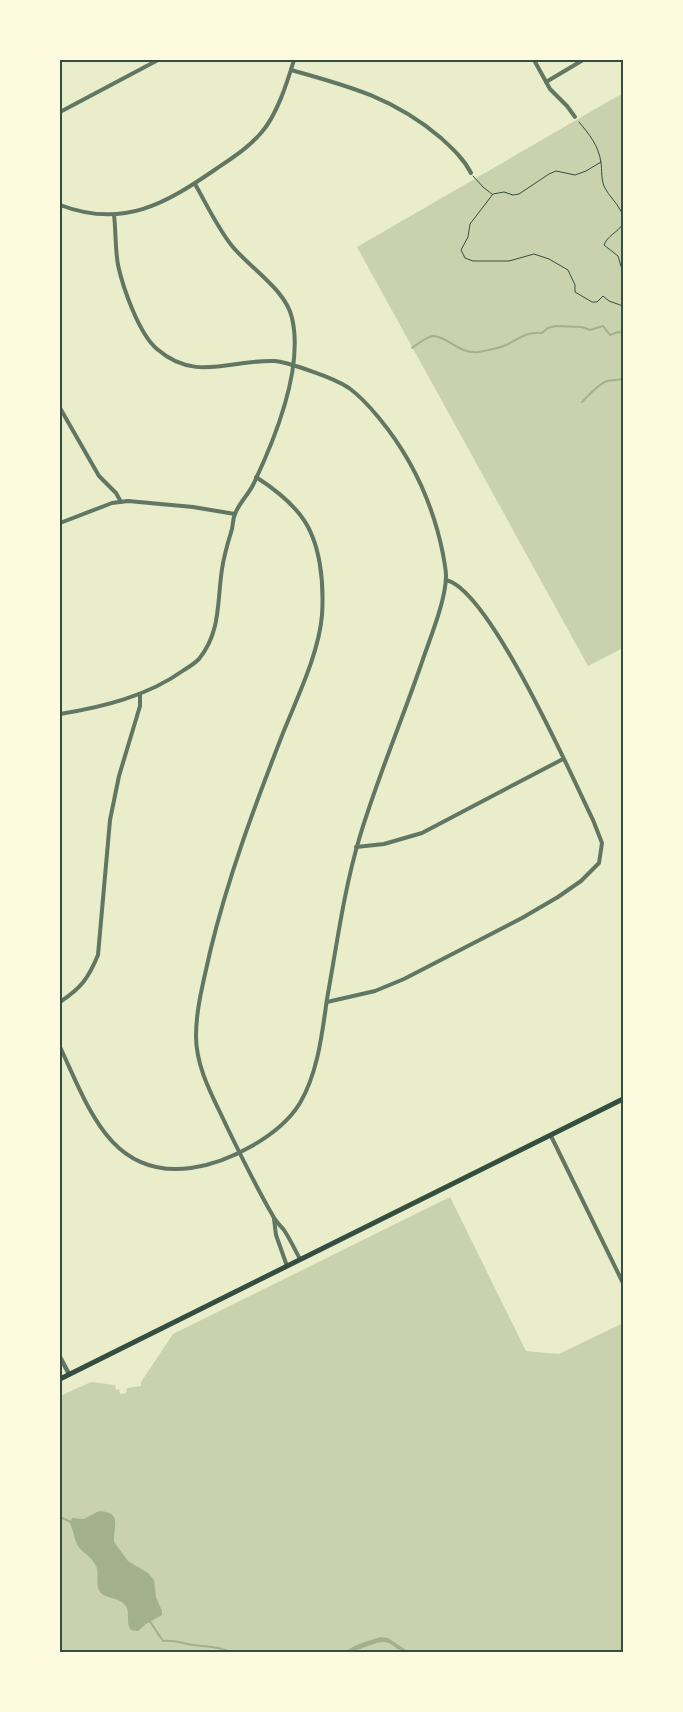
<svg xmlns="http://www.w3.org/2000/svg" width="683" height="1712" font-family="Ubuntu,sans-serif">
	<style>
		.green { fill: #cad2ad }
		.water { fill: #a3b18a }
		.lines { fill: none; stroke-linecap: round; stroke-linejoin: round }
		.stream { stroke: #a3b18a; stroke-width: 2 }
		.path { stroke: #344e41; stroke-width: 1 }
		.minor { stroke: #617663; stroke-width: 4 }
		.tertiary { stroke: #617663; stroke-width: 4.5 }
		.secondary { stroke: #344e41; stroke-width: 5 }
		.neatline { fill: none; stroke: #344e41; stroke-width: 2 }
	</style>
	<rect width="100%" height="100%" fill="#e9edc9"/>
	<g class="green">
		<path d="M623,93V648L588,666L357,247Z"/>
		<path d="M450,1197L526,1351L559,1354L623,1323V1652H60V1396L91,1382L115,1385L116,1390L119,1389L120,1394L126,1393L127,1388L141,1386V1382L173,1334Z"/>
	</g>
	<g class="water">
		<path d="M99,1511C123,1512 113,1527 114,1542L128,1561L148,1573L154,1580L156,1597L162,1611V1615L146,1624L138,1631L131,1630C125,1623 131,1612 125,1605C118,1597 107,1599 101,1593C94,1585 100,1575 96,1566C92,1557 84,1554 78,1546C74,1540 74,1531 70,1524L72,1518L84,1519Z"/>
		<path d="M380,1637L388,1638L409,1652C395,1652 395,1643 384,1642C375,1641 358,1652 346,1652C354,1644 369,1641 380,1637Z"/>
	</g>
	<g class="lines">
		<g class="stream">
			<path d="M412,348C418,344 426,337 433,336C446,335 459,355 479,352C488,350 497,349 506,345C519,339 527,331 542,333L548,328L556,326L582,327L590,330L603,326L610,335L618,332L623,333"/>
			<path d="M582,402C589,395 598,384 607,381C613,379 617,382 623,378"/>
			<path d="M60,1517L71,1522"/>
			<path d="M149,1620L163,1641C174,1639 184,1644 194,1645C206,1647 220,1646 230,1652"/>
		</g>
		<g class="path">
			<path d="M579,122C589,134 599,146 601,163C602,170 601,178 604,186C609,197 619,204 623,216"/>
			<path d="M601,162L586,171L575,175L556,171L549,174L519,194L513,195L504,192L493,194L470,224L468,237L461,250L465,258L473,261H509L534,254L549,259L568,270L575,285V292L592,302H597L603,296L609,301L623,306"/>
			<path d="M473,176L483,187L492,194"/>
			<path d="M623,224C618,232 607,236 604,245L618,256L623,273"/>
		</g>
		<g class="minor">
			<path d="M534,60L550,89L567,106L575,117"/>
			<path d="M291,70C349,86 394,98 441,138C453,149 464,159 471,173"/>
			<path d="M546,82L583,60"/>
			<path d="M60,112L158,60"/>
			<path d="M60,205C123,229 165,204 216,169C232,158 248,148 261,133C277,115 287,83 294,60"/>
			<path d="M60,408L99,476L116,493L121,502"/>
			<path d="M256,477C273,488 289,500 301,516C321,542 324,584 322,615C319,653 297,698 283,733C255,805 228,877 210,952C204,980 196,1008 196,1036C196,1068 213,1097 226,1125C241,1156 256,1187 273,1216C276,1222 280,1225 284,1230C290,1239 295,1250 300,1259"/>
			<path d="M60,523L112,503L128,501L193,507L235,514"/>
			<path d="M60,714C103,707 148,696 184,670C189,667 195,663 199,659C221,632 217,602 222,569C224,555 228,542 232,529C233,524 233,518 235,514C239,503 248,495 253,485C275,439 304,369 292,318C286,290 250,268 232,246C217,227 207,205 195,184"/>
			<path d="M356,847L384,844L422,833L563,759"/>
			<path d="M60,1002C81,988 88,979 98,955L110,820L119,776L140,706V694"/>
			<path d="M327,1002L375,991L404,979L522,918L558,897L581,881L599,863L602,843L593,820C571,775 490,590 446,580"/>
			<path d="M60,1047C88,1106 110,1179 191,1168C228,1163 280,1136 300,1103C318,1072 322,1034 327,999C337,944 344,889 360,836C378,776 403,718 423,659C431,636 446,599 446,576C446,569 444,561 443,554C433,504 412,458 379,418C370,407 360,396 349,388C334,378 319,374 302,368C293,365 285,362 275,361C231,359 196,383 157,349C139,334 123,288 118,265C115,248 116,231 114,215"/>
			<path d="M551,1136L623,1283"/>
			<path d="M274,1219L276,1235L287,1266"/>
		</g>
		<path class="tertiary" d="M60,1357L69,1374"/>
		<path class="secondary" d="M60,1379L623,1099"/>
	</g>
	<rect width="683" height="1712" fill="none" stroke="#fefae0" stroke-width="122"/>
	<rect x="61" y="61" width="561" height="1590" class="neatline"/>
</svg>
